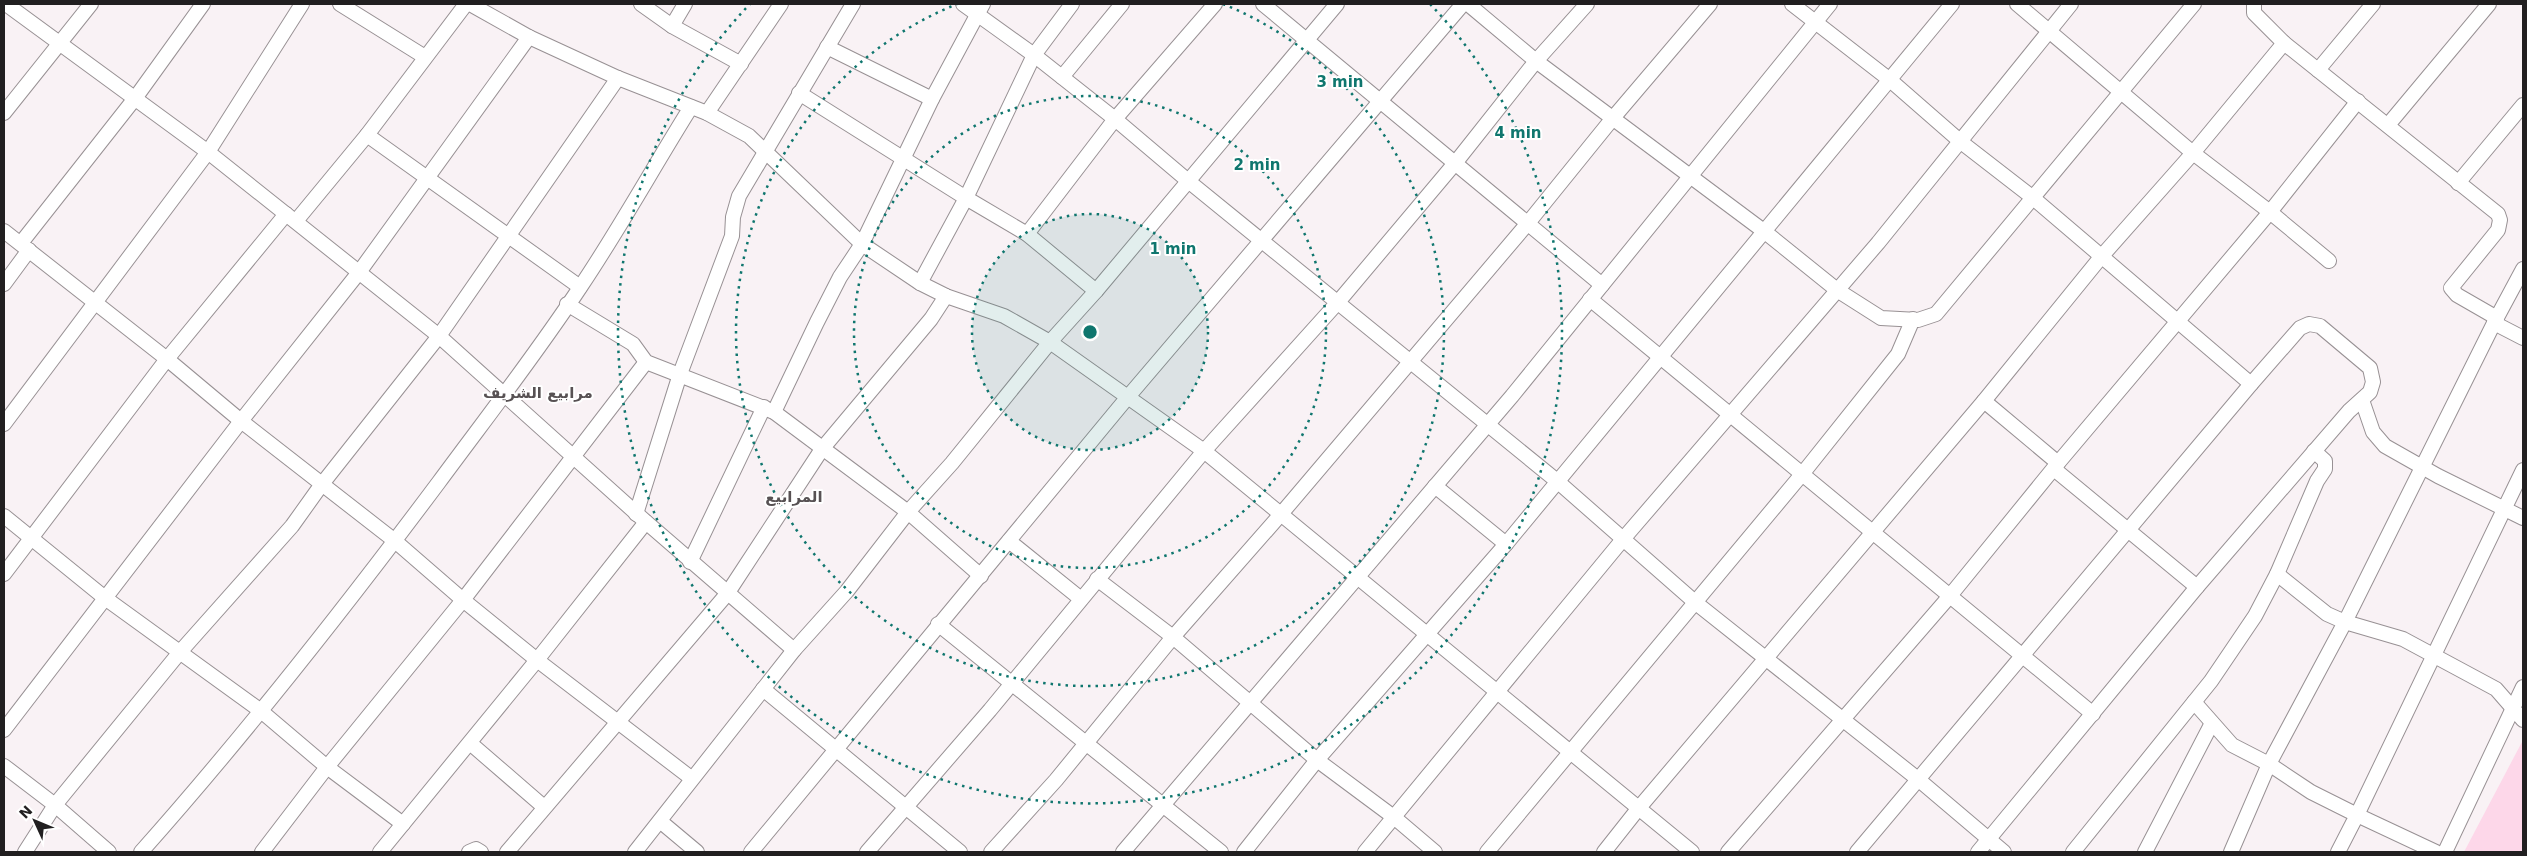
<svg xmlns="http://www.w3.org/2000/svg" width="2527" height="856" font-family="'DejaVu Sans','Noto Naskh Arabic',sans-serif">
	<style>
		.green { fill: #fdd7e9 }
		.lines { fill: none; stroke-linecap: round; stroke-linejoin: round }
		.minor-casing { stroke: #989194; stroke-width: 16 }
		.minor { stroke: #fff; stroke-width: 14 }
		.ring { fill: none; stroke: #0f766e; stroke-width: 2.5; stroke-dasharray: 2.5 5 }
		.labels { text-anchor: middle; dominant-baseline: central; stroke-width: 4; stroke-linejoin: round; paint-order: stroke }
		.neighbourhood-label { font-size: 15px; font-weight: bold; fill: #575153; stroke: #fff }
		.centre { fill: #0f766e; stroke: #fff; stroke-width: 2.5 }
		.ring-label { font-size: 15px; text-anchor: middle; font-weight: bold; fill: #0f766e; stroke: #fff; stroke-width: 4; stroke-linejoin: round; paint-order: stroke }
	</style>
	<rect width="100%" height="100%" fill="#f9f2f5"/>
	<path class="green" d="M2523,740V852H2464Z"/>
	<g class="lines">
		<g class="minor-casing">
			<g id="minor">
				<path d="M6,4L208,152L439,336L646,522L794,650"/>
				<path d="M340,4L425,57"/>
				<path d="M470,4L529,37L618,78L707,113L749,136L862,244L920,283L946,296L1004,316L1050,342L1204,451L1692,852"/>
				<path d="M641,4L672,26L741,64"/>
				<path d="M963,4L1034,55L1115,119L1187,180L1557,481L1696,603L1919,780L2004,852"/>
				<path d="M1263,4L1602,285"/>
				<path d="M1468,4L1536,61L1765,232L1837,290L1881,318L1918,320L1936,314L2194,4"/>
				<path d="M1792,4L1890,80L1961,142L2032,197L2251,384"/>
				<path d="M2017,4L2193,153L2270,212L2329,261"/>
				<path d="M2254,4V13L2284,43L2498,214L2500,220L2498,230L2451,288L2457,295L2497,318"/>
				<path d="M672,26L685,4"/>
				<path d="M827,47L932,99"/>
				<path d="M2318,70L2373,4"/>
				<path d="M1062,77L1122,4"/>
				<path d="M799,93L966,198L1027,234L1096,291"/>
				<path d="M4,113L91,4"/>
				<path d="M707,113L781,4"/>
				<path d="M2388,125L2489,4"/>
				<path d="M367,135L580,287"/>
				<path d="M2458,183L2523,105"/>
				<path d="M296,221L367,135L466,4"/>
				<path d="M4,231L167,359L241,421L395,541L463,600L537,660L691,778"/>
				<path d="M1027,234L1115,119L1215,4"/>
				<path d="M21,243L136,97L203,4"/>
				<path d="M920,283L966,198L1034,55L1072,4"/>
				<path d="M4,284L29,250"/>
				<path d="M1590,299L2093,714"/>
				<path d="M567,304L633,344L646,362L774,412L908,512L981,576"/>
				<path d="M2494,323L2523,338"/>
				<path d="M2362,400L2373,432L2385,446L2438,476L2523,518"/>
				<path d="M1984,401L2058,463"/>
				<path d="M774,412L817,322L840,277L862,244L932,99L983,4"/>
				<path d="M4,424L208,152L302,4"/>
				<path d="M2054,469L2197,587"/>
				<path d="M1435,486L1506,544"/>
				<path d="M636,514L680,374L732,236L733,217L739,196L853,4"/>
				<path d="M4,516L105,598L261,711L327,767L403,824"/>
				<path d="M1009,541L1081,599"/>
				<path d="M690,562L764,407"/>
				<path d="M4,574L167,359L286,214"/>
				<path d="M2277,574L2327,614L2345,622L2403,639L2496,689L2523,720"/>
				<path d="M1097,579L1173,637L1317,760L1395,818L1435,852"/>
				<path d="M938,624L1221,852"/>
				<path d="M763,689L960,852"/>
				<path d="M2194,702L2232,745L2269,764L2311,792L2357,815L2338,852"/>
				<path d="M4,730L241,421L360,271L529,37"/>
				<path d="M470,743L544,807"/>
				<path d="M4,766L55,805L109,852"/>
				<path d="M660,821L697,852"/>
				<path d="M25,852L55,805L180,652L292,526L322,484L439,336L618,78"/>
				<path d="M141,852C246,734 344,609 439,482C487,417 537,353 581,286C620,228 654,166 691,107"/>
				<path d="M262,852L327,767L463,600L646,362"/>
				<path d="M380,852L537,660L646,522"/>
				<path d="M469,852L476,849L481,852"/>
				<path d="M507,852L727,594L822,449L931,319L946,296"/>
				<path d="M635,852L794,650L847,591L908,512L952,463L1050,342L1096,291L1337,4"/>
				<path d="M751,852L1127,398L1463,4"/>
				<path d="M867,852L990,710L1204,451L1339,301L1456,162L1536,61L1587,4"/>
				<path d="M991,852L1056,780L1173,637L1281,514L1528,223L1613,118L1710,4"/>
				<path d="M1123,852L1512,396L1830,4"/>
				<path d="M1244,852L1317,760L1506,544L1952,4"/>
				<path d="M1365,852L1624,538L1878,243L2071,4"/>
				<path d="M1487,852L1803,473L1898,354L1913,319"/>
				<path d="M1604,852L1638,809L1984,401L2101,257L2193,153L2284,43"/>
				<path d="M1728,852L1949,597L2058,463L2270,212L2358,101"/>
				<path d="M1857,852L2251,384L2300,328L2309,324L2320,326L2370,368L2373,382L2370,392L2349,411L2197,587L1978,852"/>
				<path d="M2073,852L2211,681L2232,650L2255,616L2277,574L2317,481L2325,469V461L2314,451"/>
				<path d="M2145,852L2212,723"/>
				<path d="M2231,852L2269,764L2345,622L2494,323L2523,269"/>
				<path d="M2436,852L2357,815L2523,470"/>
				<path d="M2445,852L2523,687"/>
			</g>
		</g>
		<use href="#minor" class="minor"/>
	</g>
	<circle cx="1090" cy="332" r="118" fill="#0f766e" fill-opacity=".12"/>
	<g class="ring">
		<circle cx="1090" cy="332" r="118"/>
		<circle cx="1090" cy="332" r="236"/>
		<path d="M1223 4A354 354 0 1 1 957 4"/>
		<path d="M1430 4A472 472 0 1 1 750 4"/>
	</g>
	<g class="labels">
		<g class="neighbourhood-label">
			<text x="538" y="393">مرابيع الشريف</text>
			<text x="794" y="497">المرابيع</text>
		</g>
	</g>
	<circle cx="1090" cy="332" r="8" class="centre"/>
	<g class="ring-label">
		<text x="1340" y="87">3 min</text>
		<text x="1518" y="138">4 min</text>
		<text x="1257" y="170">2 min</text>
		<text x="1173" y="254">1 min</text>
	</g>
	<rect width="2527" height="856" fill="none" stroke="#211f20" stroke-width="10"/>
	<g transform="translate(35 821) rotate(314)" stroke="#ffffff" stroke-width="4" paint-order="stroke">
	<path d="M0-4L9 19L0 12L-9 19Z" fill="#211f20"/>
	<text y="-8" font-size="14" font-weight="bold" text-anchor="middle" fill="#211f20">N</text>
	</g>
</svg>
